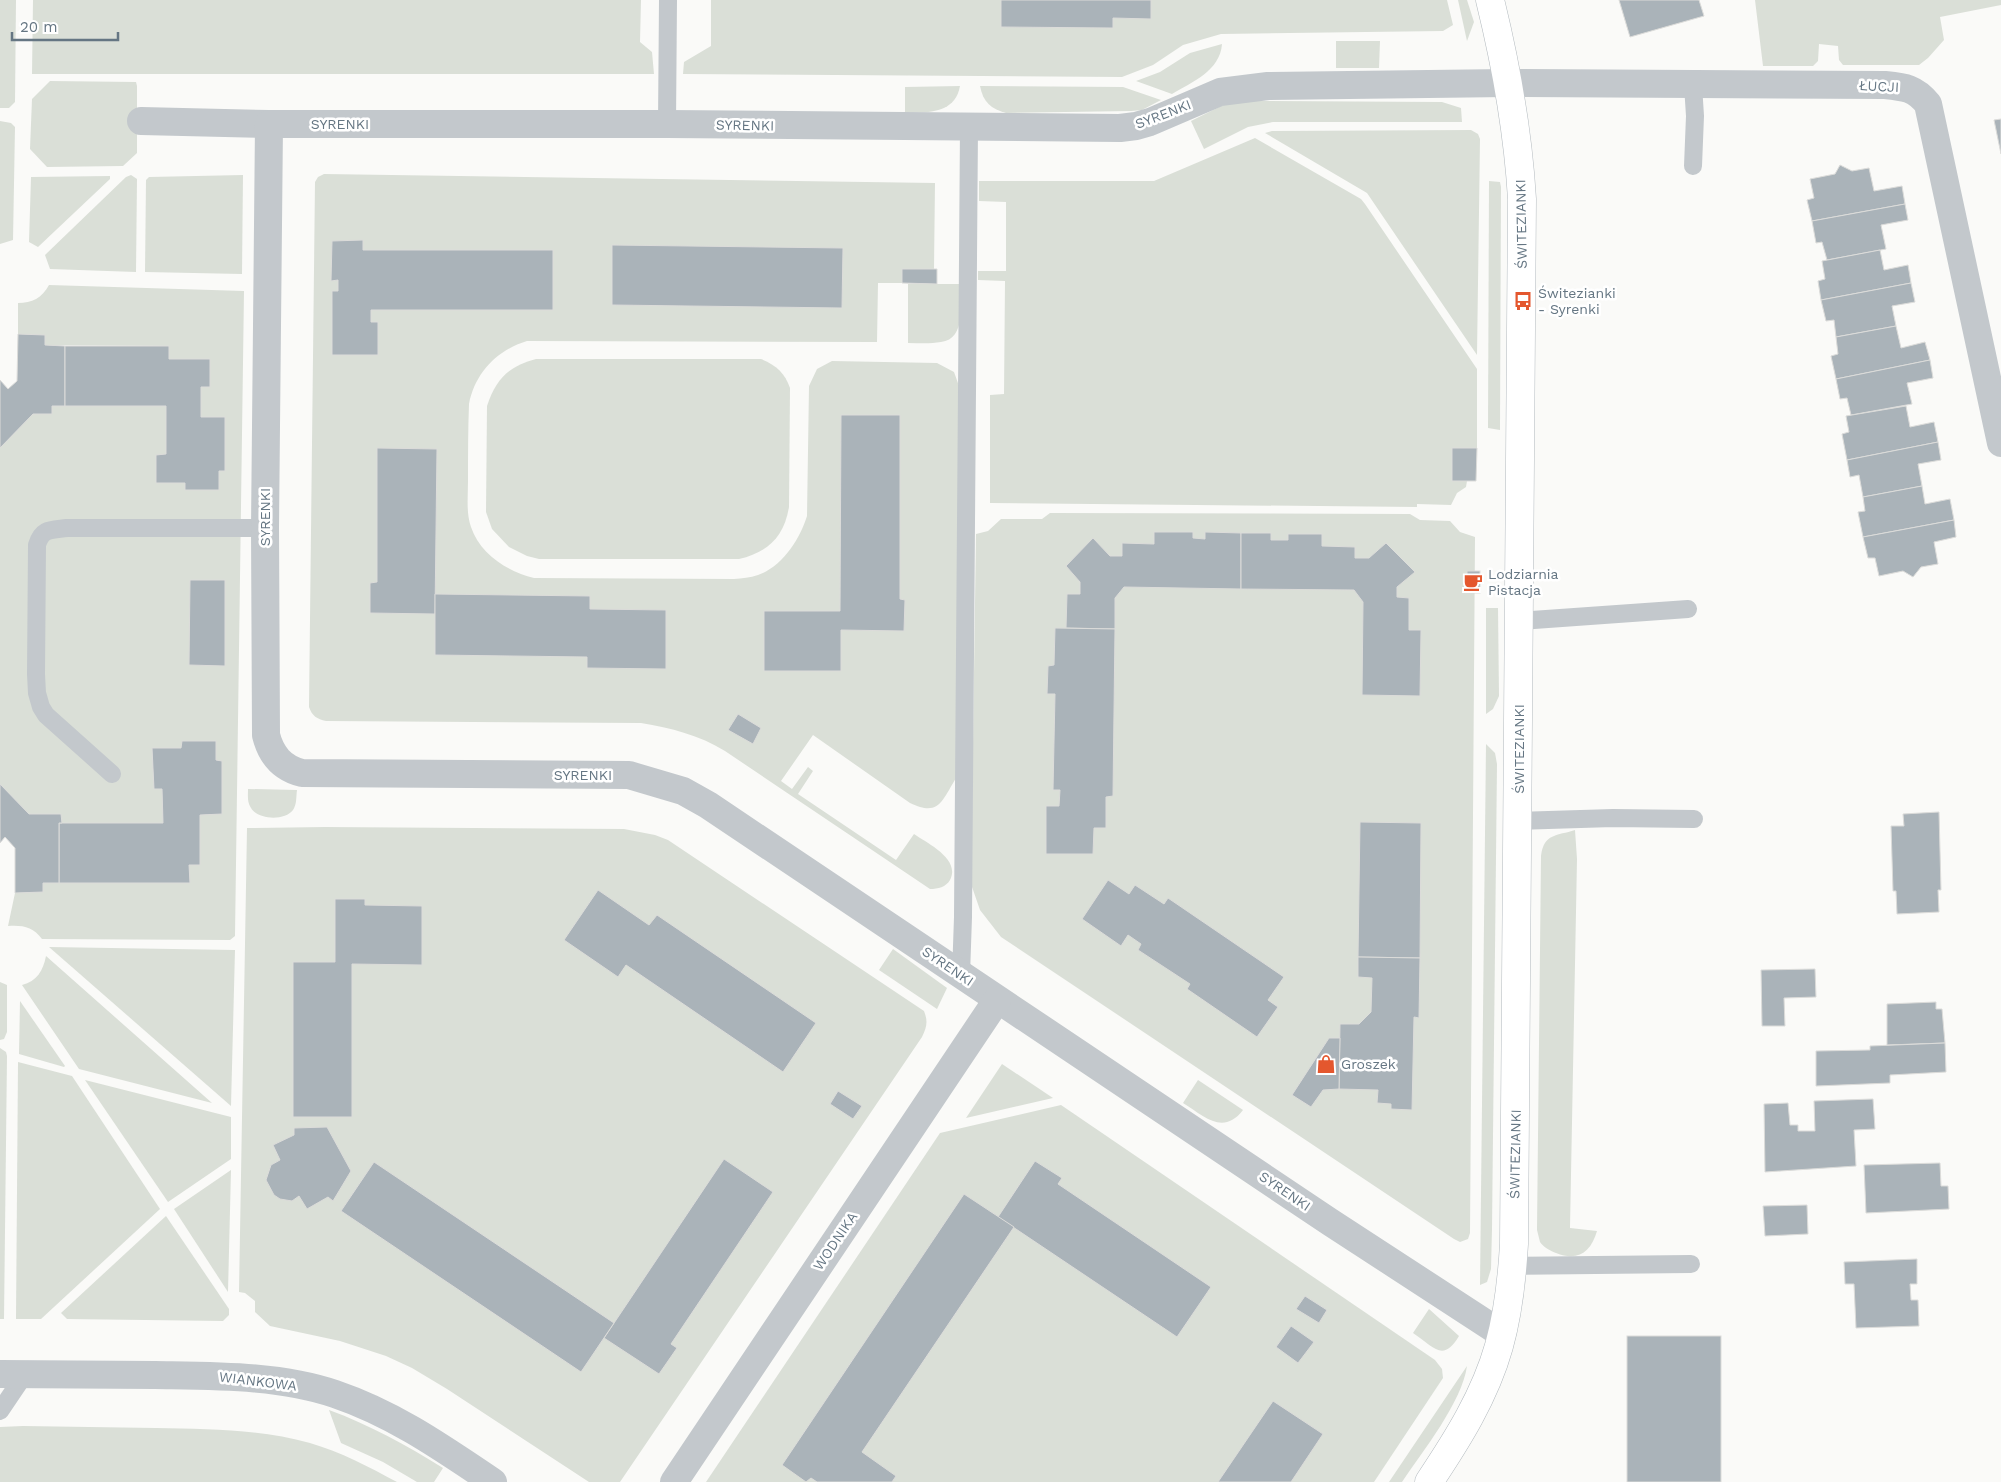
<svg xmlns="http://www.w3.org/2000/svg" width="2001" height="1482" font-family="'Work Sans',sans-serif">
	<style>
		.green { fill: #dadfd7 }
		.building { fill: #aab3b9; stroke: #dcdcda }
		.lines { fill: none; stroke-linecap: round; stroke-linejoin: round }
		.secondary-casing { stroke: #b3babf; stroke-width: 29 }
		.lane { stroke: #c3c8cc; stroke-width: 18 }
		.street { stroke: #c3c8cc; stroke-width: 28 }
		.secondary { stroke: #fff; stroke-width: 28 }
		.labels { text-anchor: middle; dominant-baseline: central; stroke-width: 5; stroke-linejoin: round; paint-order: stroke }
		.street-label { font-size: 14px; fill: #657683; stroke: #fff }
		.poi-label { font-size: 14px; fill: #657683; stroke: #fff; text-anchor: start }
	</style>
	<rect width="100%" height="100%" fill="#fafaf8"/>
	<g class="green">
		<path d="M0,0H16L15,102L9,108H0Z"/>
		<path d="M33,0H641L640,42L652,52L654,74H32Z"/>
		<path d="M711,0H1447L1453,25L1443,31L1221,34L1183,45L1153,65L1122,77L683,74L684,62L711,46Z"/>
		<path d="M1458,0H1467L1474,22L1467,41Z"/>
		<path d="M1755,0H2001V5L1940,17L1944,40L1928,58L1919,65H1843L1839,60L1838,46L1819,44L1818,61L1813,66H1763Z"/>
		<path d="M1336,41H1380L1379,68H1336Z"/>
		<path d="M1222,44C1220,71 1192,82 1172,94L1136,81L1160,72L1190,53Z"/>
		<path d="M50,81L136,82L137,86V153L123,166L47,167L30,149L32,99Z"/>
		<path d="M960,86C955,114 927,113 905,112V87Z"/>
		<path d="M980,86L1123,87L1161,100L1142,110L1131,111L1006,113C991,109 983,102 980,86Z"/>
		<path d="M1252,101L1442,102L1461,108L1462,122H1273L1248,127L1204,149L1191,121L1223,105Z"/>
		<path d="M0,121L11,123L15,127L13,240L0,244Z"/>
		<path d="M1471,130L1478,134L1480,139L1477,355L1367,193L1265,133L1272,131Z"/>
		<path d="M1255,138L1361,199L1365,204L1477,369V448H1452V481H1467L1466,487L1457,493L1451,505L1417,504V507L990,503V395L1004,394L1005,281L978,280V271H1006V202L979,201V181H1154Z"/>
		<path d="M324,174L935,183L934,269H902V283H878L877,342L527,341C497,350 475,373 469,404C468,430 468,455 468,481C468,496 466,513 471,527C480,554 508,572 534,578L734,579C742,578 750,578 758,575C782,567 800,539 807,516L809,386L817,369L832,361L937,363L954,372L959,386L956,778C942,801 939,817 910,803L813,735L781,781L792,789L808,767L813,771L798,794L896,860L914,834C927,843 961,859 950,880C946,887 938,889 930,889L725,751C699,735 671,728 641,723L326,721C317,719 312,716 309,707L315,182L318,177Z"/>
		<path d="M131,175L137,179L136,272L50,269L45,255L126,177Z"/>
		<path d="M243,175L242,274L145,272L146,180L149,177Z"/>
		<path d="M110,176V179L38,247L29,242L31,177Z"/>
		<path d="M1489,181L1500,182L1501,187L1500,430L1488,428Z"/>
		<path d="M908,284H961C960,302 967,339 941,342C930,344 919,343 908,343Z"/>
		<path d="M49,285L244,291L235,936L230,940L42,939C33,927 23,925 8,926L15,893L43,892V883H190L189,865H200V815L222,814V761L216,760L182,741L181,748H152L154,789H162L163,823H62L61,814H29L0,784V448L33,414H52V406H166V454L156,455V483H185L219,471H225V417H201V387H210V359H169V346L45,345V335L18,334V303C32,303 42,298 49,285Z"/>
		<path d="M536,359H761C776,365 785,373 790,388L789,507C784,537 768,552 739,559H539L527,556L509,547L492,529L486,512L487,406C496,379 509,366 536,359Z"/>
		<path d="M1050,513L1410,514L1420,520L1450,521L1460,532L1475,537L1470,1233L1468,1239L1460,1242L1454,1239L1001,937L980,910L971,884L976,534L988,531L1001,519H1042Z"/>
		<path d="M1486,608H1498L1499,696L1493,709L1486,714Z"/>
		<path d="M1486,744L1495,753L1497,764L1492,1229L1491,1269L1487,1282L1480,1285Z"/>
		<path d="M248,789L297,790C296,797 297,804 293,810C285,821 258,820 251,808C247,802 248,796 248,789Z"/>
		<path d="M325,827L624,829L655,835L668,840L924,1011C928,1021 927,1027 922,1037L620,1482H589L447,1389L412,1368L386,1356L340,1341L270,1326L255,1312V1301L245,1293L239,1292L247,828Z"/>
		<path d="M1575,830L1577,859L1570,1228L1597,1231C1591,1252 1578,1262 1556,1253C1551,1251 1543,1247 1540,1242C1539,1238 1538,1234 1537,1230L1541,856C1544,833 1557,836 1575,830Z"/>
		<path d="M49,947L235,950L231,1106Z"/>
		<path d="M893,949L947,988L937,1009L879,970Z"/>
		<path d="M46,956L212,1103L79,1069L22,985C37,981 43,971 46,956Z"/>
		<path d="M0,982L7,985V1032L4,1039L0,1040Z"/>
		<path d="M20,1001L65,1066L64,1067L19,1054Z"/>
		<path d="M0,1048L6,1052L7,1056L4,1319H0Z"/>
		<path d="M18,1062L72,1076L160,1209L41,1319H16Z"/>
		<path d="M1002,1064L1053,1098L966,1118Z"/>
		<path d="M85,1080L231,1117V1159L168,1202Z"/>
		<path d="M1198,1080L1243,1110C1223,1136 1204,1116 1183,1103Z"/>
		<path d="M1061,1105L1435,1360L1442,1369L1443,1378L1374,1482H706L940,1133Z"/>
		<path d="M231,1170L228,1292L174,1209Z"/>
		<path d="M166,1216L229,1309V1315L223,1321L67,1319L61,1313Z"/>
		<path d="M1429,1309L1459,1336C1443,1363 1434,1347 1413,1333Z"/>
		<path d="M1467,1366C1462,1402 1423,1451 1402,1482H1389Z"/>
		<path d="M329,1410C370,1425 406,1445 443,1468L434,1482H417L383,1462L341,1443Z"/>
		<path d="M23,1426C67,1427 111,1427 156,1428C208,1429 259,1429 310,1443C341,1452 369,1467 397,1482H0V1427Z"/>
	</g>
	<g class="building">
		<path d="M1001,0H1151V19L1113,18V28L1001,27Z"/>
		<path d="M1619,0H1699L1704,16L1630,37Z"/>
		<path d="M2001,119V154L1994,120Z"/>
		<path d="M1840,165L1852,171L1869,168L1874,191L1902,186L1905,204L1812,221L1807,200L1814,198L1810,179L1835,174Z"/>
		<path d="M1905,204L1908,220L1881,225L1886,249L1827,260L1822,242L1816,243L1812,221Z"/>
		<path d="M363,240V250H553V310H371V322H378V355H332V291H338V280L331,281L332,241Z"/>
		<path d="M612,245L843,248L842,308L612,305Z"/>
		<path d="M1880,250L1884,270L1908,265L1911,283L1821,300L1818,281L1825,279L1822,261Z"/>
		<path d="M902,269H937V284L902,283Z"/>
		<path d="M1911,283L1915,302L1892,306L1896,326L1836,337L1834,320L1826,321L1821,300Z"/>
		<path d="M1896,326L1901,348L1925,342L1930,360L1836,379L1831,356L1838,354L1836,337Z"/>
		<path d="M18,334L45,335V345L65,346V406H52V414H33L0,448V380L8,389L17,381Z"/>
		<path d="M65,346H169V359H210V387H201V417H225V471H219V490H185V483H156V455L166,454V406H65Z"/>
		<path d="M1930,360L1933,378L1907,383L1912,404L1851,415L1847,398L1840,399L1836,379Z"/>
		<path d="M1906,406L1910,427L1934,422L1938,442L1847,460L1842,434L1849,432L1846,416Z"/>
		<path d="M841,415H900V599L905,600L904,631L841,630V671H764V611H840Z"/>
		<path d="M1938,442L1941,460L1918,464L1922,486L1863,497L1859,475L1850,477L1847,460Z"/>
		<path d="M377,448L437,449L435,614L370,613V583L377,582Z"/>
		<path d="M1452,448H1477L1476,481H1452Z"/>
		<path d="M1922,486L1925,504L1950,499L1954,520L1863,537L1858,512L1865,511L1863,497Z"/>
		<path d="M1954,520L1956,537L1934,542L1938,564L1921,567L1913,577L1903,571L1879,576L1875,558H1868L1863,537Z"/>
		<path d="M1154,532H1193V538L1205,539V532L1241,533V589L1124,587L1115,598V629L1066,628L1067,594H1080V582L1066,566L1093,538L1110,556H1122V543L1154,544Z"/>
		<path d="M1241,533H1271V540H1288V534H1322V546L1355,547V558H1369L1386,543L1415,572L1397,587V597L1409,598V630H1421L1420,696L1362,695L1363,602L1354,590L1241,589Z"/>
		<rect x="1467" y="571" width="13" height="22"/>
		<path d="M190,580H225V666L189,665Z"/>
		<path d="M435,594L590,596V609L666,610V669L587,668V657L435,655Z"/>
		<path d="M1055,628L1115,629L1113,796L1106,797V828H1094L1093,854H1046V806H1059L1060,790H1053L1055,694H1047L1048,666L1054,665Z"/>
		<path d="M738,714L761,728L753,744L728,730Z"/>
		<path d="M182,741H216V760L222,761V814L200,815V865H189L190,883H59V823H163L162,789H154L152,748H181Z"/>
		<path d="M0,784L29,814H61L62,823H59V883H43V892L15,893V848L5,837L0,843Z"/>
		<path d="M1939,812L1941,890H1938L1939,912L1897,914L1896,891H1893L1891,826H1904L1903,814Z"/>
		<path d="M1360,822L1421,823L1420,958L1358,957Z"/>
		<path d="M1108,880L1129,894L1135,885L1164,904L1168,898L1284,977L1268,1000L1278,1007L1257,1037L1187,989L1190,984L1138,950L1141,944L1128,935L1121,946L1082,919Z"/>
		<path d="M598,890L649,925L657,915L816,1023L783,1072L626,965L618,977L564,940Z"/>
		<path d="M335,899H365V905L422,906V965L352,964V1117H293V962H335Z"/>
		<path d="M1358,957L1420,958L1419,1018L1414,1017L1412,1110L1391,1109V1104L1377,1103L1378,1090L1339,1089L1340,1024H1359L1371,1012L1372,978L1358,977Z"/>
		<path d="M1815,969L1816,997L1784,998L1785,1026H1762L1761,970Z"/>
		<path d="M1936,1002V1009H1942L1945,1043L1887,1045V1004Z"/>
		<path d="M1329,1038H1340L1339,1089L1323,1090L1311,1107L1292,1095Z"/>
		<path d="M1945,1043L1946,1072L1890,1075V1083L1816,1086V1051L1870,1050V1046Z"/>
		<path d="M838,1091L862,1106L853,1119L830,1104Z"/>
		<path d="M1873,1099L1875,1129L1854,1130L1856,1166L1765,1172L1764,1104L1788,1103L1790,1125H1798V1131H1815L1814,1101Z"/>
		<path d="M327,1127L351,1171L333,1201L328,1197L307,1209L299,1196L292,1201L280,1199L274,1195L266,1180L271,1165L280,1160L273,1145L294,1135V1128Z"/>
		<path d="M724,1159L773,1192L671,1344L677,1348L659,1374L604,1338Z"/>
		<path d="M1035,1161L1062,1178L1058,1184L1211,1287L1177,1337L998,1217Z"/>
		<path d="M374,1162L614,1323L581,1372L341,1211Z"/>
		<path d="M1940,1163L1941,1186H1948L1949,1209L1866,1213L1864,1165Z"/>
		<path d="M964,1194L1014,1227L862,1452L896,1476L892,1482H817L811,1478L806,1482L782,1465Z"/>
		<path d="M1807,1205L1808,1234L1765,1236L1763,1206Z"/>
		<path d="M1917,1259V1284H1910L1911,1300H1918L1919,1326L1856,1328L1854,1284H1845L1844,1262Z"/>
		<path d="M1305,1296L1327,1310L1319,1323L1296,1309Z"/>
		<path d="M1291,1326L1314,1342L1298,1363L1276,1347Z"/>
		<rect x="1627" y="1336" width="94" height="146"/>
		<path d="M1273,1401L1323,1434L1291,1482H1218Z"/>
	</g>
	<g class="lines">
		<g class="secondary-casing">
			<path id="secondary" d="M1429,1482C1457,1440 1485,1396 1499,1346C1508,1314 1512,1278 1514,1244L1522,199C1518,132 1506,65 1490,0"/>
		</g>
		<g class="lane">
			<path d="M667,124L668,0"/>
			<path d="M1693,166L1695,116L1693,85"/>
			<path d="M1519,621L1688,609"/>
			<path d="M112,774L46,715L41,707L37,693L36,674L37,545C42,528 51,530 67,528H265"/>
			<path d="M1518,821L1613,818L1694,819"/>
			<path d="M961,975L963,917L969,127"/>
			<path d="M1512,1266L1691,1264"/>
			<path d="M0,1411L25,1374"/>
		</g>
		<g class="street">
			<path d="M141,121L269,124"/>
			<path d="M1502,1334L1330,1222L708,805L683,791L629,775L302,773C282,768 271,755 266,735L265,528L269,124H667L1120,128L1136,126L1150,122L1220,92L1268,86L1507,83L1885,85C1905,87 1915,88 1928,104L2001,443"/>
			<path d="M0,1374C52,1374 103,1375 155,1375C213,1376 280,1375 335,1394C394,1414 441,1447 493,1482"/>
			<path d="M674,1482L997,1000"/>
		</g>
		<use href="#secondary" class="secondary"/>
	</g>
	<defs>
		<g id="bus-bare" transform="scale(1.5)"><path d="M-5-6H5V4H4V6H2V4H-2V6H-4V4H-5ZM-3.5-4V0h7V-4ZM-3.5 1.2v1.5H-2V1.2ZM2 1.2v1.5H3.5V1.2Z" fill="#e4572e" stroke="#fff" stroke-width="2.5" paint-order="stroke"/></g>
		<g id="cafe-bare" transform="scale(1.5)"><path d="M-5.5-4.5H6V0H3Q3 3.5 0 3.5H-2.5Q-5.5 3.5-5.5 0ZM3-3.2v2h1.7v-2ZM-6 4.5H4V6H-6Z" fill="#e4572e" stroke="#fff" stroke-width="2.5" paint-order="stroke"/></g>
		<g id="shop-bare" transform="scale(1.5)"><path d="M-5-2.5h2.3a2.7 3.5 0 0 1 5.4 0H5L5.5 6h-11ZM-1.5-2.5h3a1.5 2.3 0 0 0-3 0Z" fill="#e4572e" stroke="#fff" stroke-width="2.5" paint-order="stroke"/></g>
	</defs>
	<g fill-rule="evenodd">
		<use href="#bus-bare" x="1523" y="301"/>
		<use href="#cafe-bare" x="1473" y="582"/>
		<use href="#shop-bare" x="1326" y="1064"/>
	</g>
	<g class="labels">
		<g class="street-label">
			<text transform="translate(1879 86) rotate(3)">ŁUCJI</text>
			<text transform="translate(1163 114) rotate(-21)">SYRENKI</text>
			<text x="340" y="124">SYRENKI</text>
			<text transform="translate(745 125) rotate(1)">SYRENKI</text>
			<text transform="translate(1521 224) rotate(-91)">ŚWITEZIANKI</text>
			<text transform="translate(265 517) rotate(-90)">SYRENKI</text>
			<text transform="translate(1519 749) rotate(-90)">ŚWITEZIANKI</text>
			<text x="583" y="775">SYRENKI</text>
			<text transform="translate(948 966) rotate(34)">SYRENKI</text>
			<text transform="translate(1515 1154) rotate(-89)">ŚWITEZIANKI</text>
			<text transform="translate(1285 1191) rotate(34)">SYRENKI</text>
			<text transform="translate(835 1241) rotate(-56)">WODNIKA</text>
			<text transform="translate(258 1381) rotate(7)">WIANKOWA</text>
		</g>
		<g class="poi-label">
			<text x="1538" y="293">Świtezianki<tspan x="1538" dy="16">- Syrenki</tspan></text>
			<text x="1488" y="574">Lodziarnia<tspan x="1488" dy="16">Pistacja</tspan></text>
			<text x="1341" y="1064">Groszek</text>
		</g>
	</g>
	<path d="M12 32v8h106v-8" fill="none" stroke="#657683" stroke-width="2.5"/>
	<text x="20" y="32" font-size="15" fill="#657683" stroke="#ffffff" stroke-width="4" paint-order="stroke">20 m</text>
</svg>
